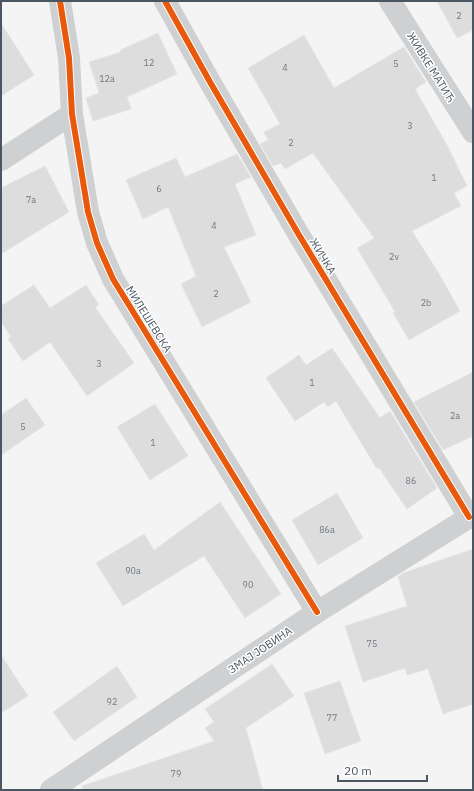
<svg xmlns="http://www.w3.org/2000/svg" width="474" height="791" font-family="'IBM Plex Sans',sans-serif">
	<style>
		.building { fill: #ddddde; stroke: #e5e6e7 }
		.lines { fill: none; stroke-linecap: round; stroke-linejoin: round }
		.street { stroke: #ced0d2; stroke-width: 22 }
		.cycleway-casing { stroke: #fff; stroke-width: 8 }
		.cycleway { stroke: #e8590c; stroke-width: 6 }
		.labels { text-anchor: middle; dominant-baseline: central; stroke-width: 3; stroke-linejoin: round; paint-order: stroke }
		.number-label { font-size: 9px; fill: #707881 }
		.street-label { font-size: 11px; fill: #4a5661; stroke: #fff }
	</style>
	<rect width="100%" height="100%" fill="#f4f4f4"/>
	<g class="building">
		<path d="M437,1H473V30L457,38Z"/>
		<path d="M1,23L34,75L1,96Z"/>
		<path d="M158,33L177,74L127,97L131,109L93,121L86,98L99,93L89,62L121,52L120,50Z"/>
		<path d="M304,35L334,88L404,47L426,82L415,89L447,145L467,186L454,193L461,206L412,231L438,272L460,311L409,340L393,313L395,312L357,248L374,238L313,153L285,169L281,163L273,166L260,144L268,140L264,132L280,124L248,68Z"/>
		<path d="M237,154L251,177L235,184L256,235L224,247L251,302L202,327L181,284L196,276L168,207L143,219L126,180L176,158L185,177Z"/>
		<path d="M45,166L69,212L1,254V188Z"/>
		<path d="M34,285L50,308L86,285L99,305L95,307L134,363L87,396L50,342L23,361L8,339L11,337L1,321V306Z"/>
		<path d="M332,348L380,418L390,411L437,488L407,509L379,468L377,469L336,401L328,407L324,402L295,421L266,378L299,355L306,365Z"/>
		<path d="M473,372V436L443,450L414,402Z"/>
		<path d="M26,398L45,425L1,455V415Z"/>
		<path d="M155,404L188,456L150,480L117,427Z"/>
		<path d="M337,493L363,538L318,565L292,520Z"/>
		<path d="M220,502L281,594L245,618L204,556L123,606L96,563L144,534L154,550Z"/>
		<path d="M473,549V704L443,714L428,669L407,675L405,668L363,682L345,626L407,606L398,577L403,573Z"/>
		<path d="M1,655L28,696L1,713Z"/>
		<path d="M272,664L294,696L246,728L263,790H83L82,786L214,741L205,728L214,722L205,709Z"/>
		<path d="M117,666L137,697L74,741L53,712Z"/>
		<path d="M340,681L361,741L325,754L304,693Z"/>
	</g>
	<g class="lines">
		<g class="street">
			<path d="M60,1L69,58L72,114L88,212L97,243L113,279L317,612"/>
			<path d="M165,1L210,82L299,235L469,517"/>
			<path d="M390,1L473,132"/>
			<path d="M1,160L72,114"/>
			<path d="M51,790L317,612L473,515"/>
		</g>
		<g class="cycleway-casing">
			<g id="cycleway">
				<path d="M60,1L69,58L72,114L88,212L97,243L113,279L317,612"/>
				<path d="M165,1L210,82L299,235L469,517"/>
			</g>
		</g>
		<use href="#cycleway" class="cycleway"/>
	</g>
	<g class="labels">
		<g class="number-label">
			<text x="459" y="15">2</text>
			<text x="149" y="62">12</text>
			<text x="396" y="63">5</text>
			<text x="285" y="67">4</text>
			<text x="107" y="78">12a</text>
			<text x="410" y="125">3</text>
			<text x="291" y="142">2</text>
			<text x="434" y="177">1</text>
			<text x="159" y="188">6</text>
			<text x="31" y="199">7a</text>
			<text x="214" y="225">4</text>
			<text x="394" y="256">2v</text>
			<text x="216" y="293">2</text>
			<text x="426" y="302">2b</text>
			<text x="99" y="363">3</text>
			<text x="312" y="382">1</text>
			<text x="455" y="415">2a</text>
			<text x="23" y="426">5</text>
			<text x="153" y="442">1</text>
			<text x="411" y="480">86</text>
			<text x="327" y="529">86a</text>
			<text x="133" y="570">90a</text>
			<text x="248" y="584">90</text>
			<text x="372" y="643">75</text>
			<text x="112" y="701">92</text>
			<text x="332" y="717">77</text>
			<text x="176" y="773">79</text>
		</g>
		<g class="street-label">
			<text transform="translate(431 67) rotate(58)">ЖИВКЕ МАТИЋ</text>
			<text transform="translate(323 256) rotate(59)">ЖИЧКА</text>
			<text transform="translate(149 319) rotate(58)">МИЛЕШЕВСКА</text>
			<text transform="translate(260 650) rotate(-34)">ЗМАЈ ЈОВИНА</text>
		</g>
	</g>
	<rect width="474" height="791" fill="none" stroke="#4a5661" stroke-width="4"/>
	<path d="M338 775v6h89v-6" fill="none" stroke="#4a5661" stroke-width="2"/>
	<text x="344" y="775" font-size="12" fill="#4a5661" stroke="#ffffff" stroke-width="3" paint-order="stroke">20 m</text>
</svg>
